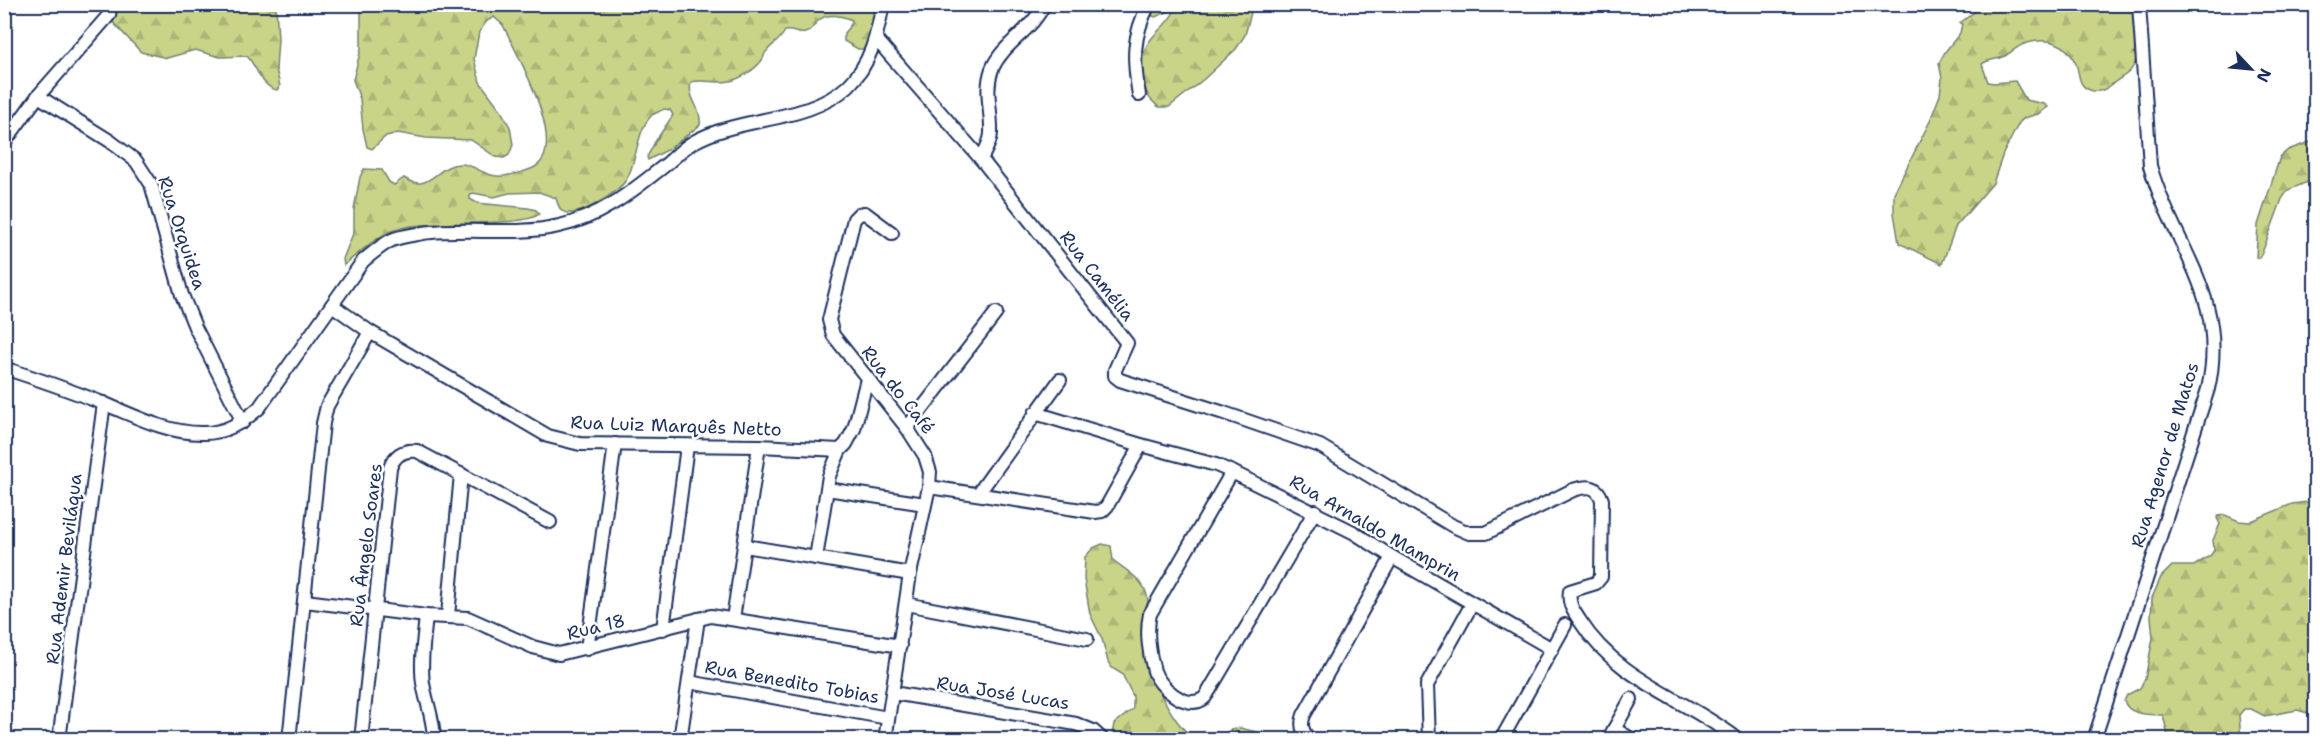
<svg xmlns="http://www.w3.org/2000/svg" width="2320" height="744" font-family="'Shantell Sans',sans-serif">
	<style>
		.forest { fill: url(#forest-firs); stroke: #728273; stroke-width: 1.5 }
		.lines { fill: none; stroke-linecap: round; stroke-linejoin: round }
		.minor-casing { stroke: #1b2f5e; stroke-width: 16 }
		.minor { stroke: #fff; stroke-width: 12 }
		.labels { text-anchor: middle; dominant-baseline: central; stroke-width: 5; stroke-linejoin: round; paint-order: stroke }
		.street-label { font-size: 18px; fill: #1b2f5e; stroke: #fff }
	</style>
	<defs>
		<pattern id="forest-firs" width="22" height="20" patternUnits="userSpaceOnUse" patternTransform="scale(1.5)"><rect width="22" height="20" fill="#c9d488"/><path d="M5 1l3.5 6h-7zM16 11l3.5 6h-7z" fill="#acb678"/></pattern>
	</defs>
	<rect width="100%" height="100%" fill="#fff"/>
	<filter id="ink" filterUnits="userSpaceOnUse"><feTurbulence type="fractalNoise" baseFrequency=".0167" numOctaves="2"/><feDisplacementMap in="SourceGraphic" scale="12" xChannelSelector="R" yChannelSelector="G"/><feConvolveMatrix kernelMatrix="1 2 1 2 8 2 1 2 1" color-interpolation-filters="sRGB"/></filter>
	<g filter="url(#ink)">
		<g class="forest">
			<path d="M104,5H276L278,39L276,69L280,86L277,90C262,88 257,67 247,56L220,57L195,50L167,58L141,52L108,17Z"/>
			<path d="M361,5H877L866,49H858L844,41V33L852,23V20C843,16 828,12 819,20C813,25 813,31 805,33C797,35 793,29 785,31C779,42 773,43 766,52C764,54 764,58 762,60C756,69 740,79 730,81C716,84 705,79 691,82C687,99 702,107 700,125L669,149L648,160L647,157L655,142L673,115L670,110L664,109C661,111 655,113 652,115C635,132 638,162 626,180C619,192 575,221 562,211C559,208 557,202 556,198L539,192L509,193L494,197L473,193L470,195V199L477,203L528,208L536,210L539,214C524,228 428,219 397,229C377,236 361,251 344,265L343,259L354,231V209L360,177L364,169L382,170L389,182L394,185L404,178C430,195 437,163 461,164C475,164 484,178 504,176C512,175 528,171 535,167C570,146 515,51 503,25L494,17L487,21L479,32L474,59L480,82L500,109L510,127L513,145L509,155L504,158L496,157L471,140L426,138L398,133L386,136L372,149L367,147L363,129L360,99L353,80L361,49Z"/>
			<path d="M1153,5H1253L1245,35L1236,49L1204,79L1169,107H1159C1156,104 1151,101 1149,97C1141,83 1139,59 1147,45C1154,33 1167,25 1174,12L1172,10L1155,17L1151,15Z"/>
			<path d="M1983,5H2131C2135,24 2145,54 2130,71C2126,75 2119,79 2115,82C2107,88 2100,94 2090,90C2077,85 2080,74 2076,64C2067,42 2048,37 2027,43C2018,45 2011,53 2003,57C1996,60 1989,59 1982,64L1988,82L1994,83L2015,81L2026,100L2044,104L2048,107L2038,114L2024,118L2019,123L2003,154L1993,183L1956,226L1942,264L1899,243L1894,213V193L1929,123L1940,95L1942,78L1939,63L1945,52L1960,33L1962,24L1960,23Z"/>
			<path d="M2315,140V179L2288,190L2282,199L2262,253L2259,258L2256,257L2258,225L2280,157L2288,150Z"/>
			<path d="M2315,501V715L2297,710L2265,716L2251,709H2244L2239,715L2241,739L2169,740L2163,715C2149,714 2129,716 2124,701L2127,695L2140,688L2145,679L2153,638L2151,617L2152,598L2161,577L2172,566H2194L2211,555L2214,550L2213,540L2220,524L2217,518L2218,516L2225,515L2239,521L2249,522L2292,504Z"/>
			<path d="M1102,544L1111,546L1113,560C1124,569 1141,578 1146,592C1151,605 1146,619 1145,633C1145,666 1168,720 1195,739H1114L1112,734L1114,724L1133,709V696L1122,674L1112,668L1108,662L1102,639L1090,614L1084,579L1085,557L1093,548Z"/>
			<path d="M1240,728L1286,739H1218L1230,730Z"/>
		</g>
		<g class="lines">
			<g class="minor-casing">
				<g id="minor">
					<path d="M876,39L981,159L1127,343L1115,370V376L1120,380L1224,413L1320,446L1453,526L1469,533H1486L1573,490C1586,486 1597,484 1602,500L1601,577L1596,583L1570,591C1568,604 1573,610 1580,621C1618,681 1685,698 1739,740"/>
					<path d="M1139,95C1133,59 1132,37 1149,4"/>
					<path d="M38,96L110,141L136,161L151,184L182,295L195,327L243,422"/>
					<path d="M4,143L38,96L109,15L110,8L106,4"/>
					<path d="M981,159C985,151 991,142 991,133C992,111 984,91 992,69C1003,43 1033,30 1044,4"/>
					<path d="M332,305L370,332L548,436L580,444L759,446L840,450"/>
					<path d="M4,368C38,379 72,391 105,404C135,416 167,433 201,433C224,434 242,423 259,408L363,261C372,254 381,245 392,240C401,236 413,235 423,233C466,227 517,236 559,226C601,217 631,192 664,166C673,159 682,149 692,143C740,115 807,124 848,86C871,64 877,35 883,4"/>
					<path d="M1035,413L1141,445L1216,465L1232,472L1353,532L1392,557L1552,649"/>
					<path d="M907,428L996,313"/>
					<path d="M1232,472L1150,614C1146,631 1149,654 1154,671C1159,687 1186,710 1203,699C1206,697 1207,694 1209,691L1315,511"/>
					<path d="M929,487L1095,512L1102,511L1107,506L1141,445"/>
					<path d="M827,489L925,504"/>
					<path d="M978,494L1060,380"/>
					<path d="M745,546L910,574"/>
					<path d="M816,558L829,476L840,450L846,444L854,429L867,379"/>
					<path d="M305,601L426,616L468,618L533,647L559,654L711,616L900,646"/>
					<path d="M906,604L1087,639"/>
					<path d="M426,616C424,638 420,661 423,683C426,702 434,719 434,740"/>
					<path d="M448,616L461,474"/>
					<path d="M733,619L759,446"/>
					<path d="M663,629L687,446"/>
					<path d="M587,649L615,444"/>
					<path d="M689,682L888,718"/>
					<path d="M893,693L1076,724L1093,731L1103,740"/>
					<path d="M1614,729L1633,740"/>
					<path d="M59,740L104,403"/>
					<path d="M289,740L323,423L327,406L370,332"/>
					<path d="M361,740L390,468C394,456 403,449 417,451L550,522"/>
					<path d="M680,740L698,619"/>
					<path d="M885,740L910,574L929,487L930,472L925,456L907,428L833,335L829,320L854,219L859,214L865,213L892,233"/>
					<path d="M1310,740C1302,732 1300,725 1304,715L1392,557"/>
					<path d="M1429,740L1427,685L1472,604"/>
					<path d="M1501,740L1565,625"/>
					<path d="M1608,740L1631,699"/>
					<path d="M2094,740L2208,389C2229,297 2174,248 2150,166L2139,4"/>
				</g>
			</g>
			<use href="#minor" class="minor"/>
		</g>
	</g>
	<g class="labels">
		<g class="street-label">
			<text transform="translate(182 233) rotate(72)">Rua Orquidea</text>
			<text transform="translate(1097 276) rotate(52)">Rua Camélia</text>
			<text transform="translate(898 390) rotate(52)">Rua do Café</text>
			<text transform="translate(676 426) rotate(2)">Rua Luiz Marquês Netto</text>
			<text transform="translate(2165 455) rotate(-73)">Rua Agenor de Matos</text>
			<text transform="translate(1375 528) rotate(30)">Rua Arnaldo Mamprin</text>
			<text transform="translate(366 545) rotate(-83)">Rua Ângelo Soares</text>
			<text transform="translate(64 569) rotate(-83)">Rua Ademir Beviláqua</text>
			<text transform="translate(596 627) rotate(-14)">Rua 18</text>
			<text transform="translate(792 682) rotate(10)">Rua Benedito Tobias</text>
			<text transform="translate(1003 693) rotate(9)">Rua José Lucas</text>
		</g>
	</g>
	<rect width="2320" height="744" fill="none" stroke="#fff" stroke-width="24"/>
	<rect x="12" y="12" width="2296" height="720" fill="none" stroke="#1b2f5e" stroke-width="2" filter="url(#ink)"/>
	<g transform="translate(2251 69) rotate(116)" stroke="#ffffff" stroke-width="4.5" paint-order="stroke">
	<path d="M0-4.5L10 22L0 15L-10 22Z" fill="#1b2f5e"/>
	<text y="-9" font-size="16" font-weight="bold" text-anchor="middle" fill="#1b2f5e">N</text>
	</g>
</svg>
